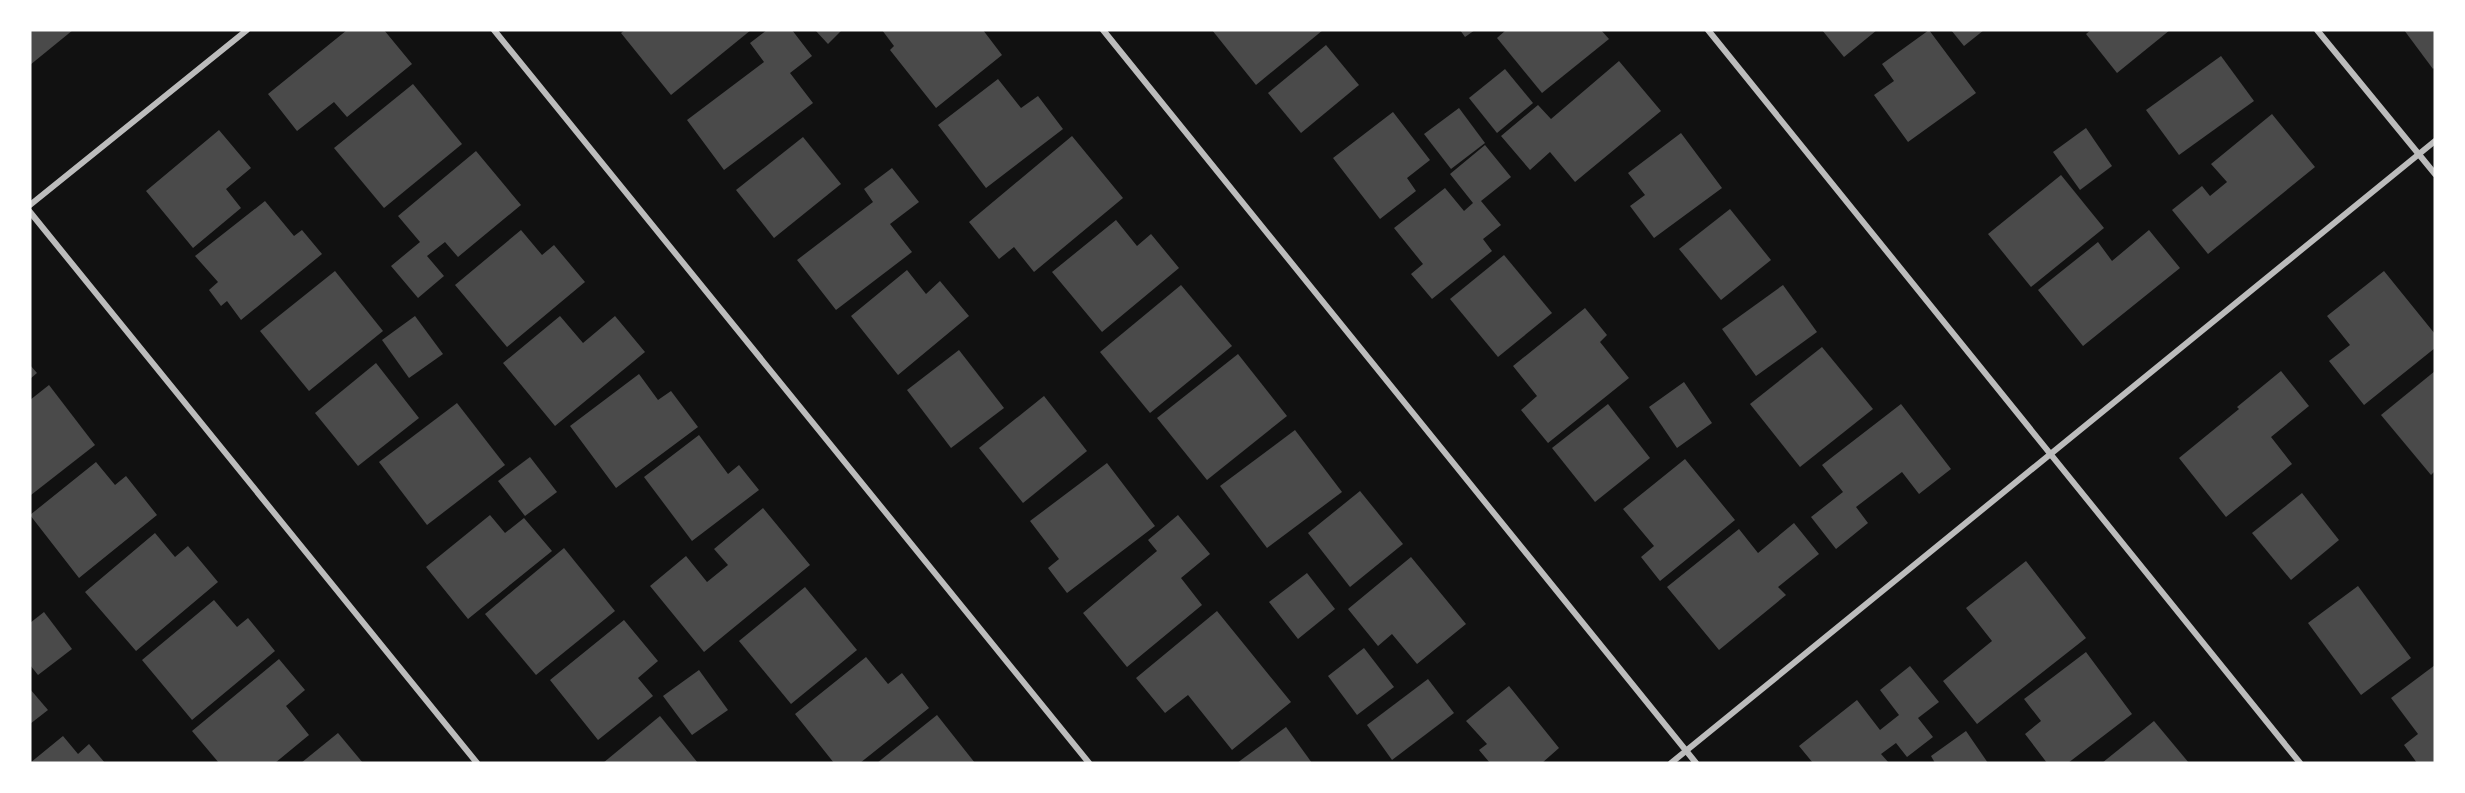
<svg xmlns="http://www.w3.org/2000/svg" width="2465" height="793" font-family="'DejaVu Sans',sans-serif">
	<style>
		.building { fill: #4a4a4a }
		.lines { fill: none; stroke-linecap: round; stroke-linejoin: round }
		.minor { stroke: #bcbcbc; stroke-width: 6 }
	</style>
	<rect width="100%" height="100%" fill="#111"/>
	<g class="building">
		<path d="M30,30H73L30,65Z"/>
		<path d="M347,30H384L412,64L347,117L334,102L297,131L268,94Z"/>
		<path d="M625,30H751L671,95L621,33Z"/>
		<path d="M767,30H792L812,56L790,73L813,103L724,170L687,120L764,62L750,43Z"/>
		<path d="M815,30H842L828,44Z"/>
		<path d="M882,30H983L1002,55L936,108L890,50L894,46Z"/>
		<path d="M1212,30H1323L1256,85Z"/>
		<path d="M1460,30H1475L1465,37Z"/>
		<path d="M1506,30H1601L1609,39L1542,93L1497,38Z"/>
		<path d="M1822,30H1877L1844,57Z"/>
		<path d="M1929,30L1976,93L1908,142L1874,95L1894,81L1882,64Z"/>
		<path d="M1951,30H1984L1964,46Z"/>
		<path d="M2091,30H2170L2117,73L2086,34Z"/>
		<path d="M2404,30H2435V67L2433,69Z"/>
		<path d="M1326,45L1359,85L1301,133L1268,93Z"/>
		<path d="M2221,56L2254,101L2179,155L2146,110Z"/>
		<path d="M1619,61L1661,111L1575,182L1550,152L1530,170L1501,136L1538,105L1551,119Z"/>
		<path d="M1505,69L1533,103L1497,133L1469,98Z"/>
		<path d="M998,79L1021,108L1038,96L1063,129L986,188L938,125Z"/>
		<path d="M413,84L462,144L384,208L334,148Z"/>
		<path d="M1459,108L1485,143L1451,169L1424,134Z"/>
		<path d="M1393,112L1430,160L1407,178L1416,191L1380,219L1333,158Z"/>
		<path d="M2272,114L2315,167L2208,254L2172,210L2202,186L2210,196L2227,182L2211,164Z"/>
		<path d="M2086,128L2112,166L2080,190L2053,152Z"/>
		<path d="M219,130L251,168L226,189L241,208L193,248L146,191Z"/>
		<path d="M1681,133L1722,188L1654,238L1630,206L1645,195L1628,173Z"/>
		<path d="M1072,136L1123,198L1034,272L1014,247L999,259L969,222Z"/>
		<path d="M803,137L841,184L774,238L736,190Z"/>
		<path d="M1485,145L1511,177L1481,201L1501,225L1483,239L1492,251L1432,299L1411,274L1423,264L1394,228L1445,188L1464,211L1473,203L1450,174Z"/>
		<path d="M476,151L521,205L458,257L445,242L427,256L444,276L418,298L391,266L420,242L398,216Z"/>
		<path d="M892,168L919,202L890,224L912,252L836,310L797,260L873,202L864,189Z"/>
		<path d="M2061,175L2104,228L2031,287L1988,234Z"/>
		<path d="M265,201L294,236L302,230L322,254L241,320L227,301L221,306L209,290L218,282L195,256Z"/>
		<path d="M1730,209L1771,260L1721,300L1679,249Z"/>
		<path d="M1116,220L1137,246L1151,234L1179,268L1102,332L1052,272Z"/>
		<path d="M521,230L542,255L554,245L585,282L507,347L455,285Z"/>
		<path d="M2149,230L2180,268L2083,346L2038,290L2098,242L2112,261Z"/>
		<path d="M1504,255L1552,313L1498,357L1450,299Z"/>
		<path d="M907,270L926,294L940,281L969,316L898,375L851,316Z"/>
		<path d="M335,271L383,331L309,391L260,331Z"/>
		<path d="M2384,271L2435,334V348L2364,405L2329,361L2350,345L2327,316Z"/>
		<path d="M1181,285L1232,346L1150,413L1100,352Z"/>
		<path d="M1783,285L1817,332L1756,376L1722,329Z"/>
		<path d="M1585,308L1607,335L1600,342L1629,378L1548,443L1521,410L1537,396L1513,366Z"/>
		<path d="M415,316L443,354L409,378L382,340Z"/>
		<path d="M560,316L583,343L615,316L645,352L555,426L503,363Z"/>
		<path d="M1822,347L1873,409L1800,467L1750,404Z"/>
		<path d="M959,350L1004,408L951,448L907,390Z"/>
		<path d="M1238,354L1287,416L1207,480L1157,418Z"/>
		<path d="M376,363L419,418L358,466L315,413Z"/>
		<path d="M30,365L37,373L30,379Z"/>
		<path d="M2281,371L2309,406L2271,437L2292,464L2226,517L2179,458L2239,409L2237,407Z"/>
		<path d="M2435,371V471L2431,475L2381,415Z"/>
		<path d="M639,374L658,400L671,391L698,427L616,488L570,426Z"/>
		<path d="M1684,382L1712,423L1677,448L1649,407Z"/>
		<path d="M49,385L95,445L31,495L30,400Z"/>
		<path d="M1044,396L1087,451L1023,503L979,448Z"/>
		<path d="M457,403L505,465L427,525L379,462Z"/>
		<path d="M1608,404L1650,458L1595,502L1552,448Z"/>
		<path d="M1901,404L1951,469L1919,494L1902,472L1856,507L1868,523L1836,549L1811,517L1843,492L1822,465Z"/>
		<path d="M1295,430L1342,492L1267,548L1220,486Z"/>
		<path d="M699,435L728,474L739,465L759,490L692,541L644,477Z"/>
		<path d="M530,457L557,492L525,516L498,481Z"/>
		<path d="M1685,459L1735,520L1660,581L1641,557L1654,546L1623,509Z"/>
		<path d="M96,462L115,485L126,476L157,515L79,578L30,515Z"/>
		<path d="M1107,463L1155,526L1067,593L1048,568L1059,559L1030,521Z"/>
		<path d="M1360,491L1403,544L1350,587L1308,533Z"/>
		<path d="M2302,493L2339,540L2291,580L2252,533Z"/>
		<path d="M763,508L810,565L704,652L650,586L686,556L707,582L728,565L714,549Z"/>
		<path d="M490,515L505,533L524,518L552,551L468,619L426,567Z"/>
		<path d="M1178,515L1210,554L1181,578L1202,605L1127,667L1083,613L1157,551L1148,540Z"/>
		<path d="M1794,523L1819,554L1778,587L1786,595L1719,650L1667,587L1739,529L1758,553Z"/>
		<path d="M155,533L175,557L188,546L218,582L136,651L85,592Z"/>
		<path d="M564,548L615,611L536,675L485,614Z"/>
		<path d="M1411,557L1466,624L1417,664L1392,634L1378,646L1348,609Z"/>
		<path d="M2026,561L2086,638L1977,724L1943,681L1992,641L1966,608Z"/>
		<path d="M1307,573L1335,609L1298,639L1269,602Z"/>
		<path d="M2358,586L2411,658L2361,695L2308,623Z"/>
		<path d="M805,587L857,650L791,704L739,641Z"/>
		<path d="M214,600L237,627L248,618L275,651L192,720L142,660Z"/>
		<path d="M1217,611L1291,702L1232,750L1188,695L1165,713L1136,678Z"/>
		<path d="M44,612L72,649L38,675L30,665V623Z"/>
		<path d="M624,620L658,661L638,678L653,696L598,740L550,680Z"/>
		<path d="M1364,648L1394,687L1357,715L1328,676Z"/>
		<path d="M2086,652L2132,714L2068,763H2047L2025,734L2041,721L2024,699Z"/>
		<path d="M866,657L888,684L902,673L929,708L860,763H834L795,714Z"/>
		<path d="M279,659L305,690L286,706L309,735L275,763H219L192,731Z"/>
		<path d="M2435,665V763H2417L2404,745L2418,734L2391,698Z"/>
		<path d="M1910,666L1939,702L1918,718L1933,737L1907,757L1896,743L1881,754L1889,763H1813L1799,746L1857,700L1880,730L1899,715L1880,690Z"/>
		<path d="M699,670L728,710L692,735L663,696Z"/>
		<path d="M1428,679L1454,713L1392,760L1367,725Z"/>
		<path d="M1509,686L1559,748L1542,763H1490L1479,750L1487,744L1466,721Z"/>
		<path d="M30,689L48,710L30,724Z"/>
		<path d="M937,715L975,763H877Z"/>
		<path d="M660,716L698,763H603Z"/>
		<path d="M2154,721L2189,763H2102Z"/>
		<path d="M1286,727L1312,763H1237Z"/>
		<path d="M1966,731L1988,763H1935L1931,756Z"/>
		<path d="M338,733L363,763H301Z"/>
		<path d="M63,736L78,754L89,744L105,763H30Z"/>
	</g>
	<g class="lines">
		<g class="minor">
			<path d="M494,30L1089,763"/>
			<path d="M1103,30L1696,763"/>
			<path d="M1708,30L2300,763"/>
			<path d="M2317,30L2435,174"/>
			<path d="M30,205L247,30"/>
			<path d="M30,212L477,763"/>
			<path d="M1671,763L2435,141"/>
		</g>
	</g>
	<rect width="2465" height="793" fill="none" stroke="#ffffff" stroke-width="63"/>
</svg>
